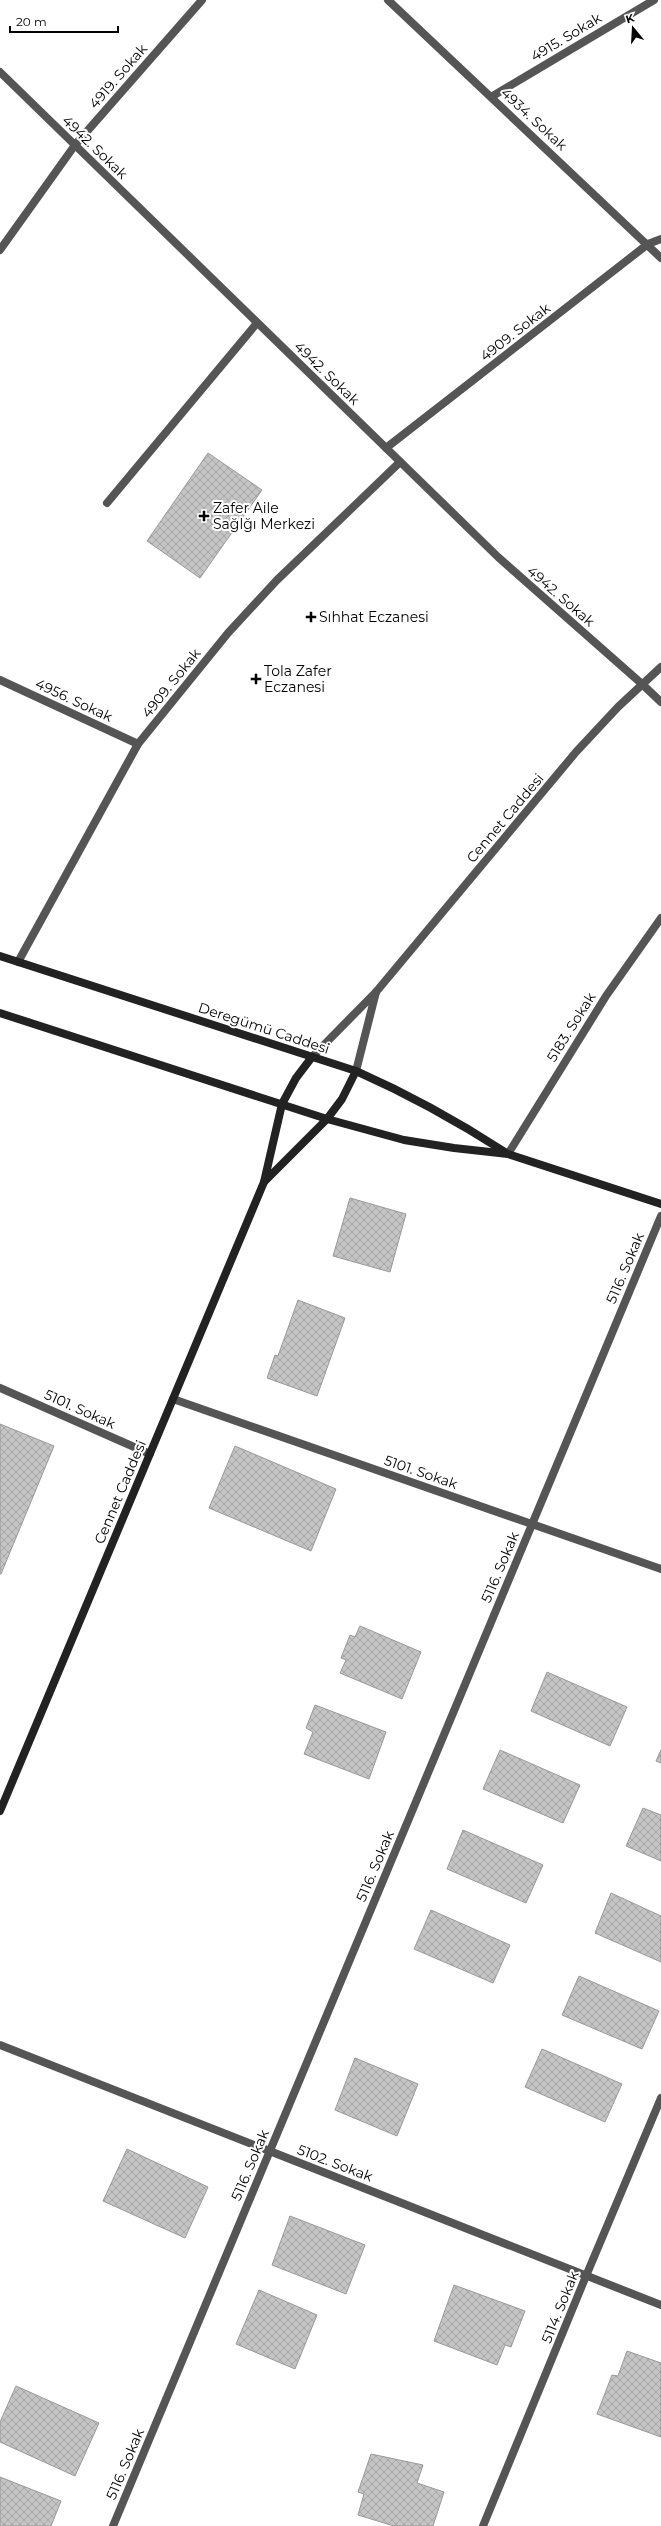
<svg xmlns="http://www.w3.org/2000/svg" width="661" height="2526" font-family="Montserrat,sans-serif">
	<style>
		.building { fill: url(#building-cross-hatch); stroke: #999 }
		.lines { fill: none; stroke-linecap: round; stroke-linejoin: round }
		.lane { stroke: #555; stroke-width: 8 }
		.street { stroke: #555; stroke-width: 8 }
		.secondary { stroke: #222; stroke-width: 8 }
		.poi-dot { fill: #000; stroke: #fff; stroke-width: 1.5 }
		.labels { text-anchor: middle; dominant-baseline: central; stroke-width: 4; stroke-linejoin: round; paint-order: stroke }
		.street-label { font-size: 14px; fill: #000; stroke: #fff }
		.poi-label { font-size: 14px; fill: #000; stroke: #fff; text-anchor: start }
	</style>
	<defs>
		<pattern id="building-cross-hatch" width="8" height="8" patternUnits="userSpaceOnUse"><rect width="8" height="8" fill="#c4c4c4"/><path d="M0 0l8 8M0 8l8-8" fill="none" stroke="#a7a7a7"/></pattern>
	</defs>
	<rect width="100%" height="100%" fill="#fff"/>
	<g class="building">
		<path d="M208,453L262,490L200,578L147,541Z"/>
		<path d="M350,1198L406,1214L390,1272L333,1256Z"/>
		<path d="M298,1300L345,1318L317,1396L267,1378L275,1355L278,1356Z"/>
		<path d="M0,1424L54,1446L1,1574H0Z"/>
		<path d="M235,1446L336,1489L311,1551L209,1508Z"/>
		<path d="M360,1626L421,1652L402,1699L340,1673L346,1660L341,1658L350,1635L355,1637Z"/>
		<path d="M547,1672L627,1707L610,1746L531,1711Z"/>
		<path d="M315,1705L386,1732L369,1779L304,1754L313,1732L306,1728Z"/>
		<path d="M500,1750L580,1785L563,1823L483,1789Z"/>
		<path d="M661,1750V1763L656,1761Z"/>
		<path d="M643,1808L661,1815V1861L626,1846Z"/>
		<path d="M463,1830L543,1865L526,1903L447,1869Z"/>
		<path d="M611,1893L661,1916V1962L595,1933Z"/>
		<path d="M431,1910L510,1945L493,1983L414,1949Z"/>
		<path d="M579,1976L659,2011L642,2049L562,2015Z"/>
		<path d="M542,2049L622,2084L605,2122L525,2087Z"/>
		<path d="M355,2058L418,2084L397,2136L335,2110Z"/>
		<path d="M127,2149L208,2187L185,2238L103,2201Z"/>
		<path d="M290,2216L365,2245L346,2294L272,2265Z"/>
		<path d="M454,2285L525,2311L511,2347L505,2345L497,2365L434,2341Z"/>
		<path d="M259,2290L317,2315L295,2369L236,2344Z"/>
		<path d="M627,2351L661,2363V2437L597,2414L612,2375L618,2376Z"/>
		<path d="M16,2386L99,2423L75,2476L0,2442V2422Z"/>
		<path d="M371,2454L423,2465L417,2483L444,2492L433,2526H394L358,2515L364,2494L358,2492Z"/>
		<path d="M0,2477L61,2501L51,2526H0Z"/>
	</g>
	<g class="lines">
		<g class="lane">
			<path d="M491,97L654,0"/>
			<path d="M386,448L648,244"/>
			<path d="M107,503L257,323"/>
			<path d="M642,684L661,702"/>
			<path d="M508,1154L606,996L661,918"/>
			<path d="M0,1388L150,1454"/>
			<path d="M173,1399L661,1569"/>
			<path d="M586,2276L661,2098"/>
			<path d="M113,2526L661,1216"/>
		</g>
		<g class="street">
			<path d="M388,0L661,258"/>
			<path d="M0,72L498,557L642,684"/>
			<path d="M648,244L661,239"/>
			<path d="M0,250L75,145L202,0"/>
			<path d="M0,680L138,744"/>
			<path d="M18,962L138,744L228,633L277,580L400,462"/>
			<path d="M376,992L576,752L618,707L661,667"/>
			<path d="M312,1057L376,992L356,1071"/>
			<path d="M0,2045L661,2305"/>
			<path d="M483,2526L586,2276"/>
		</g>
		<g class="secondary">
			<path d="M0,956L356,1071C408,1094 457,1121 505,1152"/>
			<path d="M0,1013L327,1119L404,1140L454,1148L508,1154L661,1204"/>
			<path d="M312,1057L296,1078L282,1104L264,1182L327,1119L342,1099L356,1071"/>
			<path d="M0,1811L264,1182"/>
		</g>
	</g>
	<g class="poi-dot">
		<path d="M202 510h4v4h4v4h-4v4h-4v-4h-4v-4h4z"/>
		<path d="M309 611h4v4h4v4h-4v4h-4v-4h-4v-4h4z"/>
		<path d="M254 673h4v4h4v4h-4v4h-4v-4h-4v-4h4z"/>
	</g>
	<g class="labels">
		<g class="street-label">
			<text transform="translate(566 37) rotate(-31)">4915. Sokak</text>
			<text transform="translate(118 76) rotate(-49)">4919. Sokak</text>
			<text transform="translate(534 119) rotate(43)">4934. Sokak</text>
			<text transform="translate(95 147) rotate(44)">4942. Sokak</text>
			<text transform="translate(515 332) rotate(-38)">4909. Sokak</text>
			<text transform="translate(327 373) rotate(44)">4942. Sokak</text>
			<text transform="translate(561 596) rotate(41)">4942. Sokak</text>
			<text transform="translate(171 683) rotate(-51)">4909. Sokak</text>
			<text transform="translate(74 700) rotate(25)">4956. Sokak</text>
			<text transform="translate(505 818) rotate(-50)">Cennet Caddesi</text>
			<text transform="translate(571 1027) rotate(-58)">5183. Sokak</text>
			<text transform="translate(264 1028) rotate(18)">Deregümü Caddesi</text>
			<text transform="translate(625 1268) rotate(-67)">5116. Sokak</text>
			<text transform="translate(80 1409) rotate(24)">5101. Sokak</text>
			<text transform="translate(421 1472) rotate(19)">5101. Sokak</text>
			<text transform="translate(120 1492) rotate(-67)">Cennet Caddesi</text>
			<text transform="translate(500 1567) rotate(-67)">5116. Sokak</text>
			<text transform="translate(375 1866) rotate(-67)">5116. Sokak</text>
			<text transform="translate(335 2163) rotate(21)">5102. Sokak</text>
			<text transform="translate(250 2165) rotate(-67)">5116. Sokak</text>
			<text transform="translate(560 2307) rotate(-68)">5114. Sokak</text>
			<text transform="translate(125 2464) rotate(-67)">5116. Sokak</text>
		</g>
		<g class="poi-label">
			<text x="213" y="508">Zafer Aile<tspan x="213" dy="16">Sağlğı Merkezi</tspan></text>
			<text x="319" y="617">Sıhhat Eczanesi</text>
			<text x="264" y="671">Tola Zafer<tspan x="264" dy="16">Eczanesi</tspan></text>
		</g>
	</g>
	<g transform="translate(633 28) rotate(342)" stroke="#ffffff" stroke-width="3" paint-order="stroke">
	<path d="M0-3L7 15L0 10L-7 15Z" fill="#000000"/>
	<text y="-6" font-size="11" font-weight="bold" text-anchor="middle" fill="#000000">K</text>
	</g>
	<path d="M10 26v6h108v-6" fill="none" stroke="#000000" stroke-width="2"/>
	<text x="16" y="26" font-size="12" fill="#000000" stroke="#ffffff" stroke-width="3" paint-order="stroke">20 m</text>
</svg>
